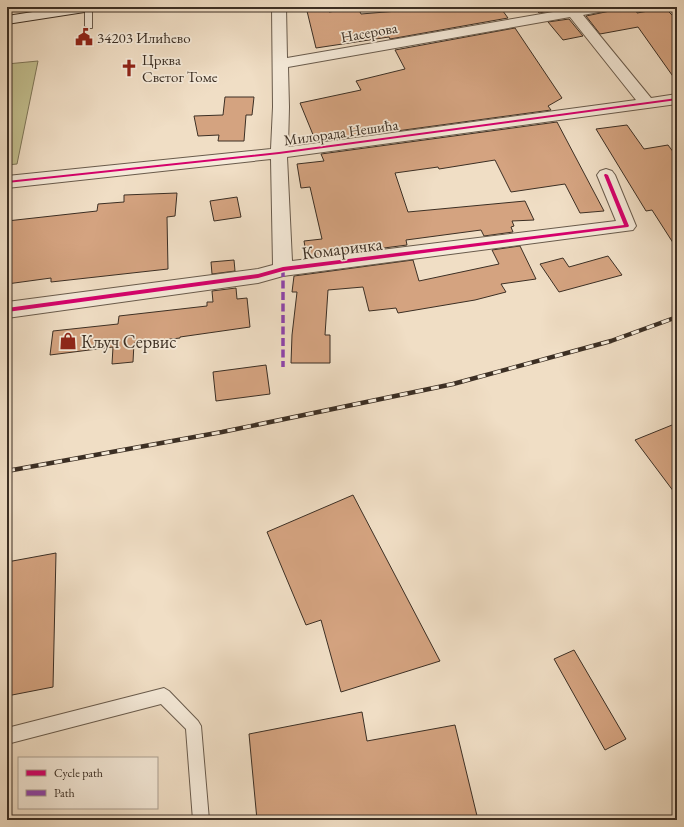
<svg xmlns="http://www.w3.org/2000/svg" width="684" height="827" font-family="'EB Garamond',serif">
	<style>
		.green { fill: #c2bf8f; stroke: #7f775a }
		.building { fill: #d4a380; stroke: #3c2f24 }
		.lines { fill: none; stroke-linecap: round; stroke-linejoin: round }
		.lane-casing { stroke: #695b4c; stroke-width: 2 }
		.street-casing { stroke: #695b4c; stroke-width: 2 }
		.secondary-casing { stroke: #3c2f24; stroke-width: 2 }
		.lane { fill: #f5ead9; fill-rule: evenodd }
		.street { fill: #f5ead9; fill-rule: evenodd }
		.secondary { fill: #f5ead9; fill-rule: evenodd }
		.rail-casing { stroke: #3c2f24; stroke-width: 4.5 }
		.rail { stroke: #f5ead9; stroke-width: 3; stroke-dasharray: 8; stroke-linecap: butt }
		.quiet { stroke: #8e44ad; stroke-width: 3.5; stroke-dasharray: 8 3.5; stroke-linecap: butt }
		.cycleway-casing { stroke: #f5ead9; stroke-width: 3 }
		.cycleway { fill: #d6006c; fill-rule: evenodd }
		.labels { text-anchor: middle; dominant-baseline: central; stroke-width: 3.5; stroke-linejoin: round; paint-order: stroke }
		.far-street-label { font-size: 15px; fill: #3c2f24; stroke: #f5ead9 }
		.far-poi-label { font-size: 15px; fill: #3c2f24; stroke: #f5ead9; text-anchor: start }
		.street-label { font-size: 18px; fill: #3c2f24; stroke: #f5ead9 }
		.poi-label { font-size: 18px; fill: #3c2f24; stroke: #f5ead9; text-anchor: start }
	</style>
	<rect width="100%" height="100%" fill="#f0dec5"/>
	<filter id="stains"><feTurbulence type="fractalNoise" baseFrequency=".005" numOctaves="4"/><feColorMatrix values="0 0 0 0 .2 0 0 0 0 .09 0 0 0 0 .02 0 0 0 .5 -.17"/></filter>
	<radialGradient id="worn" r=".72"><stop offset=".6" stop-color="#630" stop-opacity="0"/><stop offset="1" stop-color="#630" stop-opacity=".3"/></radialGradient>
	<path class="green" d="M38,61L17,164L7,165V64Z"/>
	<g class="building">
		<path d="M306,7H327L329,12L358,8L361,14L422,9L421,7H500L508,18L390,39L389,37L316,48Z"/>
		<path d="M534,7H573L539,13Z"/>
		<path d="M613,7H636L637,13L665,8L677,20V82L638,27L600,34L586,16L610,11Z"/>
		<path d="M569,19L583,36L563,40L548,22Z"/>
		<path d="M515,28L562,98L548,106L551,110L316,142L300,103L361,90L356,81L405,69L395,50Z"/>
		<path d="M225,97H254L252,115H246L244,141H218L219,135L198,136L194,116L223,115Z"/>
		<path d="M557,122L604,211L580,213L565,184L511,192L495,160L439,169L438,167L395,173L408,212L525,201L534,220L512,221L514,226L511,227L513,232L484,236L481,230L406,240L407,245L307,258L304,241L322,239L310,187L301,188L297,164L324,161L321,154Z"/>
		<path d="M627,125L644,149L668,145L677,157V249L652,210L646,211L596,129Z"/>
		<path d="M177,193L175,216L167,217L168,269L51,282V278L7,284V221L97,211L98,204L124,202V195Z"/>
		<path d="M237,197L241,217L214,221L210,201Z"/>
		<path d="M520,246L536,279L501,284L506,292L475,300L398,313L396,308L369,311L363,287L328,290L325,335H330V363H291L292,335L297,292H292L294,276L413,260L419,281L499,264L492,250Z"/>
		<path d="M608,256L622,275L559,292L540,264L563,258L569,267Z"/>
		<path d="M234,260L235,271L212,274L211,262Z"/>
		<path d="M236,288L237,299L247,298L250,327L180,337V338L134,343L133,362L112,364L113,347L50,355L53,331L118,324L119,316L207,306V302H213L212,291Z"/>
		<path d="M266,365L270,394L216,401L213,372Z"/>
		<path d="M677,423V496L635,440Z"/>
		<path d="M353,495L440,661L341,692L321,620L306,625L267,532Z"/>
		<path d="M56,553L53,687L7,696V562Z"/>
		<path d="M574,650L626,739L605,750L554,659Z"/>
		<path d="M362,712L367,741L455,725L478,820H257L249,734Z"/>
	</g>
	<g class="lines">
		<g class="lane-casing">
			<g id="lane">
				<path d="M85,7L92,8V28H89L85,26Z"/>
				<path d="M164,688L169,691L198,721L201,726L209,820H193L186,729L161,704L7,744V728Z"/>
			</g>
		</g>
		<g class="street-casing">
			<path id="street" d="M272,7H286L287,58L582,7H612L610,10L583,15L651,98L677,94V104L287,157L292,261L616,221L597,175L600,171L606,169L612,171L615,175L636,226L633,230L283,276L258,283L7,318V302L258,269L273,265L271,159L7,188V176L271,149L273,107ZM570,17L636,100L288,147L289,107L288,67Z"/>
		</g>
		<g class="secondary-casing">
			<path id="secondary" d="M65,7H98L96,10L91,11L7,24V16Z"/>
		</g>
		<use href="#lane" class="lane"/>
		<use href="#street" class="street"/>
		<use href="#secondary" class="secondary"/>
		<g class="rail-casing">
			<path id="rail" d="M7,471L222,432L453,384L611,341L677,317"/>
		</g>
		<use href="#rail" class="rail"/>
		<path class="quiet" d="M283,269V367"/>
		<g class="cycleway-casing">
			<g id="cycleway">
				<path d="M677,98V100L279,154L7,183V181L279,152Z"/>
				<path d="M605,174H606L608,175L629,226L628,227L283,271L258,278L7,312V308L258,274L283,267L624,225L604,175Z"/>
			</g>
		</g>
		<use href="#cycleway" class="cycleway"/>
	</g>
	<defs>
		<g id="civic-bare" transform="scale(1.38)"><path d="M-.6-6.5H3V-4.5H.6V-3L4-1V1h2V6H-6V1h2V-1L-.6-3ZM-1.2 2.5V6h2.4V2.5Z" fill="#8f2418" stroke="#f5ead9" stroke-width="2.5" paint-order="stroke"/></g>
		<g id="church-bare" transform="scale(1.38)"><path d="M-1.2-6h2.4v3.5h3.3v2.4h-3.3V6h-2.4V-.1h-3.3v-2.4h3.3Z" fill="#8f2418" stroke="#f5ead9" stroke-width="2.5" paint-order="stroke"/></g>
		<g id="shop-bare" transform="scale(1.38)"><path d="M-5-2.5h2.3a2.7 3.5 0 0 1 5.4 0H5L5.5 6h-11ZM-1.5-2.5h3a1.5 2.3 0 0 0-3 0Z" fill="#8f2418" stroke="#f5ead9" stroke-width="2.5" paint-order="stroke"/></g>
	</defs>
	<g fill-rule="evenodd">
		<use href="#civic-bare" x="84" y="37"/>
		<use href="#church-bare" x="129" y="68"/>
		<use href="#shop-bare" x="68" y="341"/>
	</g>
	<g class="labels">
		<g class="far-street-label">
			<text transform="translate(369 32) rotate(-10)">Насерова</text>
			<text transform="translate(341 132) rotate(-8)">Милорада Нешића</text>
		</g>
		<g class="far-poi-label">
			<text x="97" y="37">34203 Илићево</text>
			<text x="142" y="59">Црква<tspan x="142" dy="17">Светог Томе</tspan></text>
		</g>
		<g class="street-label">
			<text transform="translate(342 248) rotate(-7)">Комаричка</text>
		</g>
		<g class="poi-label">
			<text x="81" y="341">Кључ Сервис</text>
		</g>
	</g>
	<rect width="684" height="827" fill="none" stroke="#f0dec5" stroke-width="24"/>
	<rect x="8" y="8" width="668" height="811" fill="none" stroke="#3c2f24" stroke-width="2"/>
	<rect x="12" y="12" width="660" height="803" fill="none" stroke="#3c2f24"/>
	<rect x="18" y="757" width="140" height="52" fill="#f5ead9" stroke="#ab9f91"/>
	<rect x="26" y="770" width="20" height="6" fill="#d6006c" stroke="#ab9f91"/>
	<text x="54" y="777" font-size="12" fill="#3c2f24">Cycle path</text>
	<rect x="26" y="790" width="20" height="6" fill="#8e44ad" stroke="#ab9f91"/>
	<text x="54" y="797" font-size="12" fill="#3c2f24">Path</text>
	<rect width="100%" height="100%" filter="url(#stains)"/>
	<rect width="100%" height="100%" fill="url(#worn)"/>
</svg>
